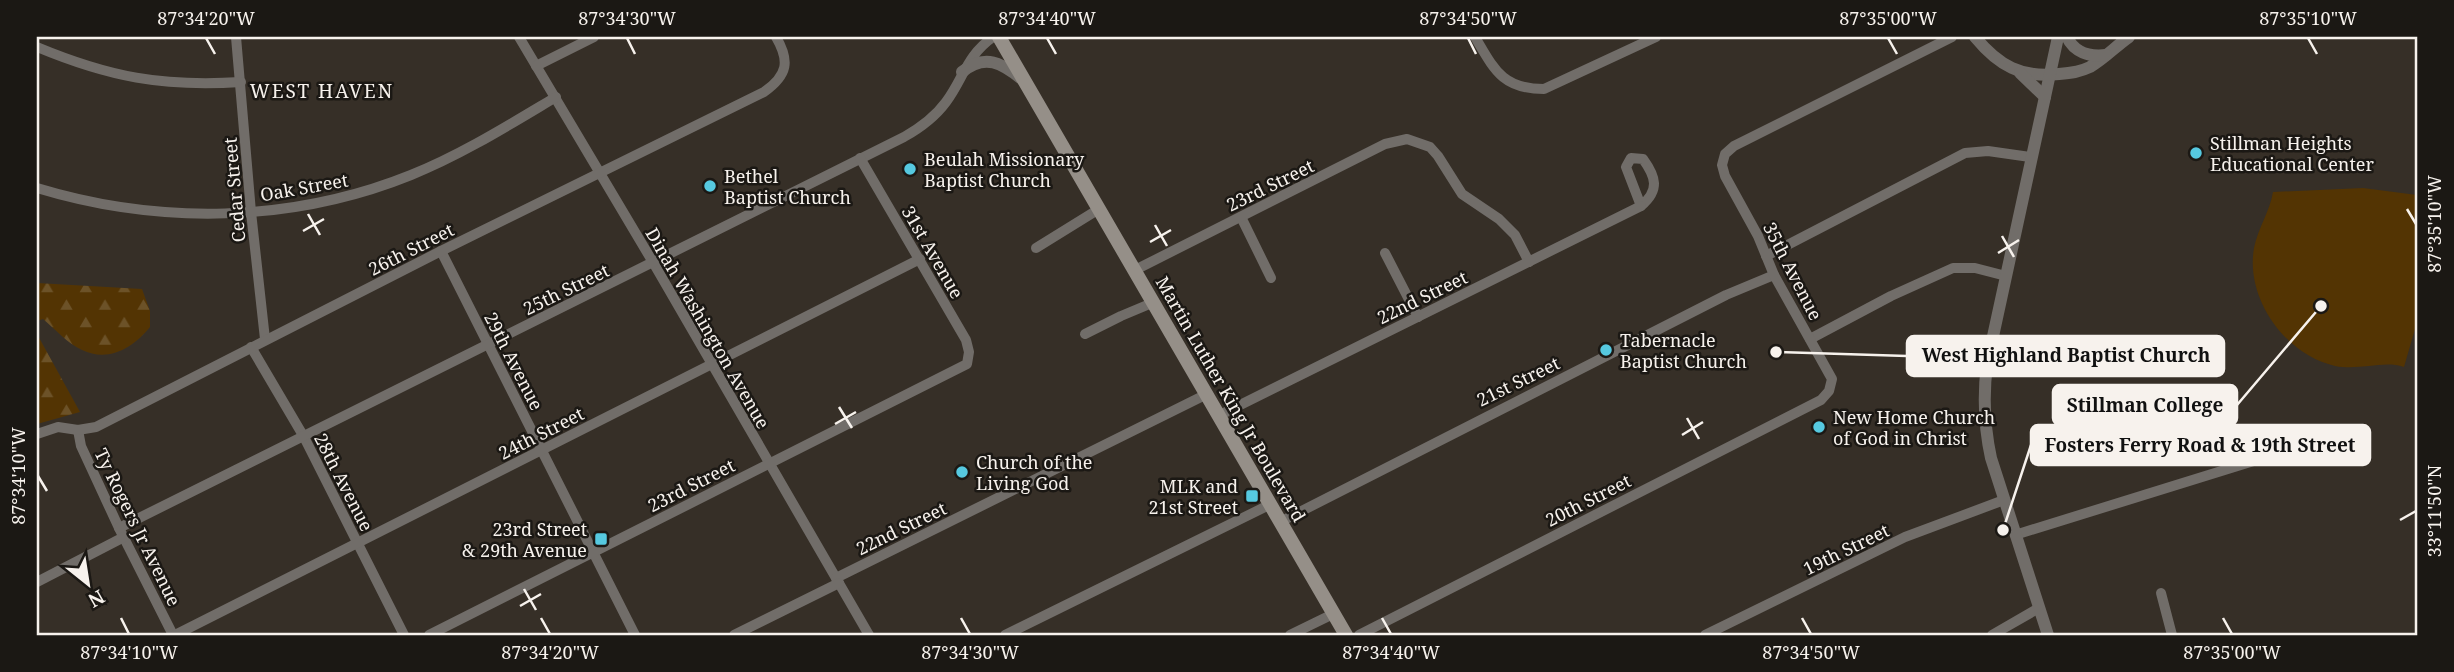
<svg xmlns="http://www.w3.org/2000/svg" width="2454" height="672" font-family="'Noto Serif',serif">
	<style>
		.forest { fill: url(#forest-firs) }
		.garden { fill: #533403 }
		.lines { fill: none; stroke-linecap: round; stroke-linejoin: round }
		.minor { stroke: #716d69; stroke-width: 10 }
		.tertiary { stroke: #716d69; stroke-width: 12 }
		.secondary { stroke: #958f88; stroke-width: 14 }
		.ticks { fill: none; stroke: #f7f2ed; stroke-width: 2.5 }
		.poi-dot { fill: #56c9e0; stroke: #1b1814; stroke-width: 2.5 }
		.labels { text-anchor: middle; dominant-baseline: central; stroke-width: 5; stroke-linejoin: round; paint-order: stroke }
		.poi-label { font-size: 18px; fill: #f7f2ed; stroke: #1b1814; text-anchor: start }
		.street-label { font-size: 18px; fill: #f7f2ed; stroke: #1b1814 }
		.neighbourhood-label { font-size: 19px; letter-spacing: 2px; fill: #f7f2ed; stroke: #1b1814 }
		.leader { fill: none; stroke: #f7f2ed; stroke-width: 2.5 }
		.callout-dot { fill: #f7f2ed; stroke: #1b1814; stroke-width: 2.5 }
		.callout { fill: #f7f2ed; stroke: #f7f2ed; stroke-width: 2.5 }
		.callout-label { font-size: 19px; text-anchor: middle; font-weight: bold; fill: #111 }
		.neatline { fill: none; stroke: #f7f2ed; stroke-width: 2.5 }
		.ticks-label { font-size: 18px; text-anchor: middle; fill: #f7f2ed }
	</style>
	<defs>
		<pattern id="forest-firs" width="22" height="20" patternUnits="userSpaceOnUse" patternTransform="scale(1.75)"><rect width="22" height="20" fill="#533403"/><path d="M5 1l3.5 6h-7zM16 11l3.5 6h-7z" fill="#6c5228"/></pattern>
	</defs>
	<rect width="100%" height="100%" fill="#362f27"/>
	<g class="forest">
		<path d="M37,283L142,289L150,311V327C134,347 109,363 82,350C68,344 55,329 43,319L37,321Z"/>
		<path d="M37,334L80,412L37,424Z"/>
	</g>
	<path class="garden" d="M2363,188L2417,195V322L2404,367C2383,360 2360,371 2335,366C2286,355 2245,299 2254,248C2258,228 2270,211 2273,192Z"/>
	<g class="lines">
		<g class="minor">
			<path d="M236,37L251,212L265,339"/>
			<path d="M519,37L654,264L869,635"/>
			<path d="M1475,37C1494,69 1502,89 1544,89L1656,37"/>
			<path d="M37,47C109,77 162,87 241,82"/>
			<path d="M536,66L594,37"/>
			<path d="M1631,158L1643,159C1656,177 1660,190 1641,206L1626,167Z"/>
			<path d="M37,188C159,225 292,223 411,175C461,155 509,125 556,97"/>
			<path d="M1241,217L1271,278"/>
			<path d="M1036,248L1099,209"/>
			<path d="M441,251L635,635"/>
			<path d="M1385,253L1418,317"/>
			<path d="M1766,256L1965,153L1988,151L2030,157"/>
			<path d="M1135,270L1385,144L1407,139L1430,147L1438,156L1462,194L1499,219L1515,235L1529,262"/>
			<path d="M1085,334L1121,316L1152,303"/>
			<path d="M1810,339L1891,296L1953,268H1975L2006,276"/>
			<path d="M251,347L304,437L404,635"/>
			<path d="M1218,416L1641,206"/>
			<path d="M78,430L81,446L119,528L173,635"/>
			<path d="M37,434L58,427L78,430L96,427L441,251L764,92C788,75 790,61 776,37"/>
			<path d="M1280,522L1726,295L1774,275"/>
			<path d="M119,528L904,137C920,128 935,117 946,102C964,78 966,56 993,37"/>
			<path d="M2015,535L2273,455"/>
			<path d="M836,578L1205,395"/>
			<path d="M37,582L124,537"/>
			<path d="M2161,593L2172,635"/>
			<path d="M175,635L920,259"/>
			<path d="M429,635L967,364L969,352L966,340L860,158"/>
			<path d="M734,635L839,583"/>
			<path d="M1005,635L1269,505"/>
			<path d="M1290,635L1333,614"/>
			<path d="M1359,635L1821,400L1829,391L1832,379L1774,275L1758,236L1725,176L1722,165L1725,154L1734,146L1952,37"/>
			<path d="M1705,635L1905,537L2004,500"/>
			<path d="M1992,635L2039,608"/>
		</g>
		<g class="tertiary">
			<path d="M1975,37C1999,66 2021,78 2059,74C2070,73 2080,72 2090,67C2104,59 2116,46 2129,37"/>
			<path d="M2067,37C2074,52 2089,57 2106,55"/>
			<path d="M962,72C985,53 1002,63 1023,80"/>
			<path d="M2020,73L2045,97"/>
			<path d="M2048,635L1991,458C1984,426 1983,396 1987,364L2058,37"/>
		</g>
		<path class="secondary" d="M999,37L1346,635"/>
	</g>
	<path class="ticks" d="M206,38L215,54M627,38L635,54M1047,38L1056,54M1468,38L1476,54M1888,38L1897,54M2308,38L2317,54M2407,209L2416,224M308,214L320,235M1155,225L1167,246M303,231L324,219M2002,236L2014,257M1150,242L1171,230M1998,253L2019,240M839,407L852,428M1687,418L1699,439M835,424L856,412M1682,435L1703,422M38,476L47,491M2400,520L2416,511M524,589L536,610M520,606L541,594M121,618L129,634M541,618L550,634M961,618L970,634M1382,618L1391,634M1802,618L1811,634M2223,618L2232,634"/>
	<g class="poi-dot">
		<circle cx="2196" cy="153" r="7"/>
		<circle cx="910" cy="169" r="7"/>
		<circle cx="710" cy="186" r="7"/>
		<circle cx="1606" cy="350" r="7"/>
		<circle cx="1819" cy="427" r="7"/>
		<circle cx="962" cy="472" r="7"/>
		<rect x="1245" y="489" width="14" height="14" rx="3.5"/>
		<rect x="594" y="532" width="14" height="14" rx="3.5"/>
	</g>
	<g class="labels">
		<g class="poi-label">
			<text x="2210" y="143">Stillman Heights<tspan x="2210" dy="21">Educational Center</tspan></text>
			<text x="924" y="159">Beulah Missionary<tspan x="924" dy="21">Baptist Church</tspan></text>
			<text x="724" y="176">Bethel<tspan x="724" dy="21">Baptist Church</tspan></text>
			<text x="1620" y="340">Tabernacle<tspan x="1620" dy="21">Baptist Church</tspan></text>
			<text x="1833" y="417">New Home Church<tspan x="1833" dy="21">of God in Christ</tspan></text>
			<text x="976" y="462">Church of the<tspan x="976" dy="21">Living God</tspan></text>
			<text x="1238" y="486" text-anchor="end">MLK and<tspan x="1238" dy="21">21st Street</tspan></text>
			<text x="587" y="529" text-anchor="end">23rd Street<tspan x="587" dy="21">&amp; 29th Avenue</tspan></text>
		</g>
		<g class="street-label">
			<text transform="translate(1270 185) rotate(-26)">23rd Street</text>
			<text transform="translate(304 187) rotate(-10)">Oak Street</text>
			<text transform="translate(234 190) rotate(-95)">Cedar Street</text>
			<text transform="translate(411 249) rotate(-27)">26th Street</text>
			<text transform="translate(933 252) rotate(60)">31st Avenue</text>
			<text transform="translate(1793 271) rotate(63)">35th Avenue</text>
			<text transform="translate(566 289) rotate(-26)">25th Street</text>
			<text transform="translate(1422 297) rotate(-26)">22nd Street</text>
			<text transform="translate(708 328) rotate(60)">Dinah Washington Avenue</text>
			<text transform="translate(514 361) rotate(63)">29th Avenue</text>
			<text transform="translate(1518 381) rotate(-26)">21st Street</text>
			<text transform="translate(1231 399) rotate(60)">Martin Luther King Jr Boulevard</text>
			<text transform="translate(541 433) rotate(-27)">24th Street</text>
			<text transform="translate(344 482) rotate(63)">28th Avenue</text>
			<text transform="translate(691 485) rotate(-27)">23rd Street</text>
			<text transform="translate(1588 500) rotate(-27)">20th Street</text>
			<text transform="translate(138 527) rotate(64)">Ty Rogers Jr Avenue</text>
			<text transform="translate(901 528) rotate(-26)">22nd Street</text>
			<text transform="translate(1846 549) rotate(-26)">19th Street</text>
		</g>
		<g class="neighbourhood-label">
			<text x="322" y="91">WEST HAVEN</text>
		</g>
	</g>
	<path class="leader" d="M1776 352L1907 356M2321 306L2237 405M2003 530L2031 445"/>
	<g class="callout-dot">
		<circle cx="1776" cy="352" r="7"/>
		<circle cx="2321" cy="306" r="7"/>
		<circle cx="2003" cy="530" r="7"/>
	</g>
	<g class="callout">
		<rect x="1907" y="336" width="317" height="40" rx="7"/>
		<rect x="2053" y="385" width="184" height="40" rx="7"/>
		<rect x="2031" y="425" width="339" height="40" rx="7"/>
	</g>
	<g class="callout-label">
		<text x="2066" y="362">West Highland Baptist Church</text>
		<text x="2145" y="412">Stillman College</text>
		<text x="2200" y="452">Fosters Ferry Road &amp; 19th Street</text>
	</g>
	<rect width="2454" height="672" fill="none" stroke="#1b1814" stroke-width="77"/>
	<g transform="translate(88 584) rotate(150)" stroke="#1b1814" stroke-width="5" paint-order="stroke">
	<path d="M0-5L12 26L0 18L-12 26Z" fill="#f7f2ed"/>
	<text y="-10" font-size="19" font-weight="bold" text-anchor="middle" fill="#f7f2ed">N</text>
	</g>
	<rect x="38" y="38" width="2378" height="596" class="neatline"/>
	<g class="ticks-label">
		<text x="206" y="25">87°34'20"W</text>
		<text x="627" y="25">87°34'30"W</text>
		<text x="1047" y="25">87°34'40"W</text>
		<text x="1468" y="25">87°34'50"W</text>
		<text x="1888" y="25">87°35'00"W</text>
		<text x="2308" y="25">87°35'10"W</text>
		<text transform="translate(2435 224) rotate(-90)" y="6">87°35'10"W</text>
		<text transform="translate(19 476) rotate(-90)" y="6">87°34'10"W</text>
		<text transform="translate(2435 511) rotate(-90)" y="6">33°11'50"N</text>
		<text x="129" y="659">87°34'10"W</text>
		<text x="550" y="659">87°34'20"W</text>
		<text x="970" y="659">87°34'30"W</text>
		<text x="1391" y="659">87°34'40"W</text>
		<text x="1811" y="659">87°34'50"W</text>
		<text x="2232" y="659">87°35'00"W</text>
	</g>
</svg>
